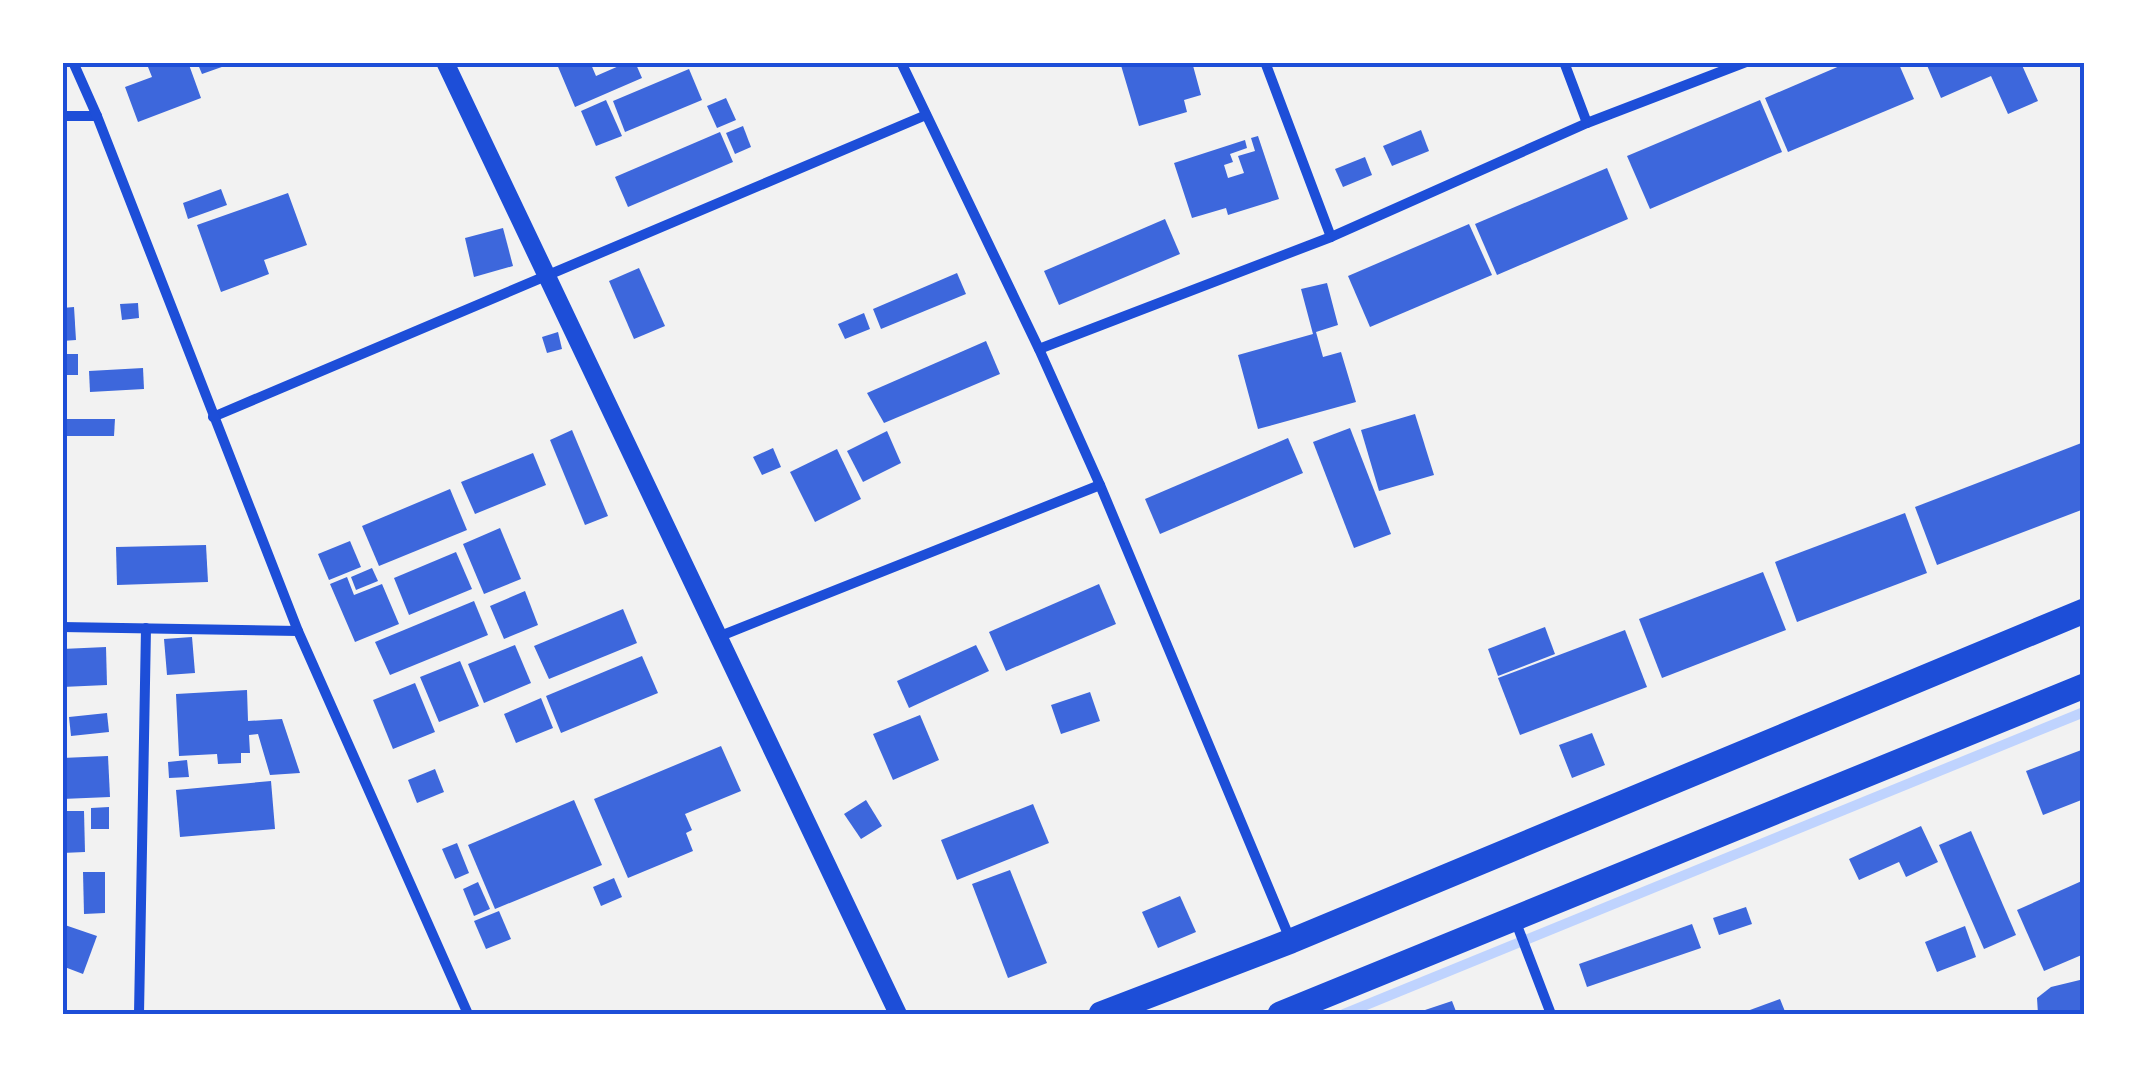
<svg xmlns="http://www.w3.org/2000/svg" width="2147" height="1077" font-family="Lora,serif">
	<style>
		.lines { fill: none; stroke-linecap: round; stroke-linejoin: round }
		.stream { stroke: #bfd3fe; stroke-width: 10 }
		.building { fill: #3d67dc }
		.minor { stroke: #1d4ed8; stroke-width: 10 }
		.tertiary { stroke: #1d4ed8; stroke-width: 18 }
		.primary { stroke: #1d4ed8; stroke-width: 25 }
		.neatline { fill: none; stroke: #1d4ed8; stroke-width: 4 }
	</style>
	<rect width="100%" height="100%" fill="#f2f2f2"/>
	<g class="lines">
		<path class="stream" d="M1344,1014L2084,712"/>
	</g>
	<g class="building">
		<path d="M158,62H188L201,98L138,122L125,87L152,77L148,67Z"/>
		<path d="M197,62H233V63L202,74Z"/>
		<path d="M556,62H590L596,76L628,62H635L642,78L575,107Z"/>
		<path d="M1120,62H1192L1201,95L1184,100L1187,112L1139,126Z"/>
		<path d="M1849,62H1898L1914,99L1788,152L1765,98Z"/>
		<path d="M1926,63H2021L2038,101L2008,114L1991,76L1941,98Z"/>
		<path d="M689,69L702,100L625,132L613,101Z"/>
		<path d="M726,98L736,120L717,128L707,106Z"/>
		<path d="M606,100L622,136L596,146L581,111Z"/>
		<path d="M1760,100L1782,152L1650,209L1627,156Z"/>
		<path d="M743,126L751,147L735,154L726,133Z"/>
		<path d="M1421,130L1429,151L1392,166L1383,146Z"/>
		<path d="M720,132L733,162L628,207L615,177Z"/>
		<path d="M1258,136L1279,199L1228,215L1226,208L1192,218L1174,163L1245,140L1247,148L1230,154L1233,162L1224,165L1228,178L1244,173L1238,156L1255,151L1251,138Z"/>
		<path d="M1365,157L1372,175L1343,187L1335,169Z"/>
		<path d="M1607,168L1628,219L1497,275L1475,224Z"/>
		<path d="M221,189L227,205L188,219L183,203Z"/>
		<path d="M288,193L307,245L264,260L269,274L221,292L197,225Z"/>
		<path d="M1165,219L1180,254L1059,305L1044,271Z"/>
		<path d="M1469,224L1492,275L1370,327L1348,276Z"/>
		<path d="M503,228L513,266L474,277L465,238Z"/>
		<path d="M639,268L665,326L634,339L609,281Z"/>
		<path d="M957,273L966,294L881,329L873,309Z"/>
		<path d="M1327,283L1338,325L1316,332L1323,357L1341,352L1356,402L1258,429L1238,355L1313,334L1301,289Z"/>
		<path d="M138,303L139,318L122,320L120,304Z"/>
		<path d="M74,307L76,340L62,341V308Z"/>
		<path d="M864,313L870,329L845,339L838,324Z"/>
		<path d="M558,332L562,349L547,353L542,337Z"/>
		<path d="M986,341L1000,374L884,423L867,393Z"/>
		<rect x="62" y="354" width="16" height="21"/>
		<path d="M143,368L144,389L90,392L89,371Z"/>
		<path d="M1415,414L1434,475L1379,491L1361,430Z"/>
		<path d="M62,419H115L114,436H62Z"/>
		<path d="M1350,428L1391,534L1354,548L1313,442Z"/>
		<path d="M572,430L608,516L585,525L550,440Z"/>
		<path d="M887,431L901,463L863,482L847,451Z"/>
		<path d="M1288,438L1303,473L1160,534L1145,499Z"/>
		<path d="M2084,442V509L1937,565L1915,507Z"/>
		<path d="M773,448L781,467L762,475L753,457Z"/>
		<path d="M837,449L861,499L815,522L790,472Z"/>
		<path d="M533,453L546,485L475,514L461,482Z"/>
		<path d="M450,489L467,530L379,566L362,526Z"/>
		<path d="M1905,513L1927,573L1797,622L1775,562Z"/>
		<path d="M500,528L521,579L484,594L463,544Z"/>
		<path d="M350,541L361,567L329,580L318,554Z"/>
		<path d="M206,545L208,582L117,585L116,547Z"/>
		<path d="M456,552L472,589L409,615L394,578Z"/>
		<path d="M372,568L378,581L356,590L351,577Z"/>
		<path d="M1763,572L1786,630L1662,678L1639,619Z"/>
		<path d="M347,577L354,595L382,584L399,624L355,642L330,584Z"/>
		<path d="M1099,584L1116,624L1006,671L989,632Z"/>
		<path d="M525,591L538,625L504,639L490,606Z"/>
		<path d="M474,601L488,635L390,675L375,642Z"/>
		<path d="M623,609L637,643L549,679L534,646Z"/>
		<path d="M1545,627L1555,654L1498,676L1488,649Z"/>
		<path d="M1625,630L1647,687L1520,735L1498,678Z"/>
		<path d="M192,637L195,673L167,675L164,639Z"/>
		<path d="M515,645L531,683L484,703L468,664Z"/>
		<path d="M976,645L989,671L909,708L897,681Z"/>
		<path d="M106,647L107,685L62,687V649Z"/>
		<path d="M642,656L658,693L561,733L546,696Z"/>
		<path d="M460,661L479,706L439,722L420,677Z"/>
		<path d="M415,683L435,732L393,749L373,700Z"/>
		<path d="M247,690L248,721L282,719L300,773L270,775L258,734L249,735L250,753H241V763L218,764L217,754L179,756L176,694Z"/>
		<path d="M1090,692L1100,721L1061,734L1051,705Z"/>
		<path d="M541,698L553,728L516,743L504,714Z"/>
		<path d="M107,713L109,732L71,736L69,717Z"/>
		<path d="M920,715L939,760L893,780L873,734Z"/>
		<path d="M1592,733L1605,765L1572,778L1559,745Z"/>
		<path d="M721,746L741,791L685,814L692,830L686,833L693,851L628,878L594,799Z"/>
		<path d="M2084,749V799L2043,815L2026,771Z"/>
		<path d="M108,756L110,797L62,799V758Z"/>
		<path d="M187,760L189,777L169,778L168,762Z"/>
		<path d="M435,769L444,792L417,803L408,780Z"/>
		<path d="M271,781L275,829L180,837L176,790Z"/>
		<path d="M574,800L602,865L495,909L468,845Z"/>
		<path d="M866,800L882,826L861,839L844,814Z"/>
		<path d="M1033,804L1049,843L957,880L941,840Z"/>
		<path d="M109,807V829H91V808Z"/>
		<path d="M62,811H84L85,852L62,853Z"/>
		<path d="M1921,826L1938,862L1906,877L1899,862L1859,880L1849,859Z"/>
		<path d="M1971,831L2016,935L1984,949L1939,845Z"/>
		<path d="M457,843L469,873L455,879L442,849Z"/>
		<path d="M1010,870L1047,963L1008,978L972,884Z"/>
		<path d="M83,872H105V913L84,914Z"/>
		<path d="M614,878L622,897L601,906L593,887Z"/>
		<path d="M2084,880V954L2044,971L2017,910Z"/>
		<path d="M478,882L490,909L474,916L463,889Z"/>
		<path d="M1180,896L1196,932L1158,948L1142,912Z"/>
		<path d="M1746,907L1752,924L1719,935L1713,918Z"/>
		<path d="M499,911L511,939L486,949L474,921Z"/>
		<path d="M62,924L97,936L83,974L62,966Z"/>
		<path d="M1692,924L1701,948L1587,987L1579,964Z"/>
		<path d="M1965,926L1976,957L1937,972L1925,942Z"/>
		<path d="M2084,979V1014H2038L2037,998L2051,987Z"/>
		<path d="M1780,999L1786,1014H1739Z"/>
		<path d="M1452,1001L1457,1014H1413Z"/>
	</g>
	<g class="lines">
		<g class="minor">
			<path d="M901,62L1039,349L1100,485L1290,939"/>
			<path d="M1265,62L1331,237"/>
			<path d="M1564,62L1587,123"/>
			<path d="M62,116H97"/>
			<path d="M1039,349L1331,237L1587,123L1746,62"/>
			<path d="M213,417L926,115"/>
			<path d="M62,627L298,631L97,116L73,62"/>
			<path d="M298,631L468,1014"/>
			<path d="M718,637L1100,485"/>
			<path d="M1515,920L1551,1014"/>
			<path d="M139,1014L146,628"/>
		</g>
		<path class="tertiary" d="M445,62L898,1014"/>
		<g class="primary">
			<path d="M1101,1014L1291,941L2084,611"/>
			<path d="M1280,1014L2084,686"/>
		</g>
	</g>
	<rect width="2147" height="1077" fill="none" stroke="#ffffff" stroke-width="130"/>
	<rect x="65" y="65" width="2017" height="947" class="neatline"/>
</svg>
